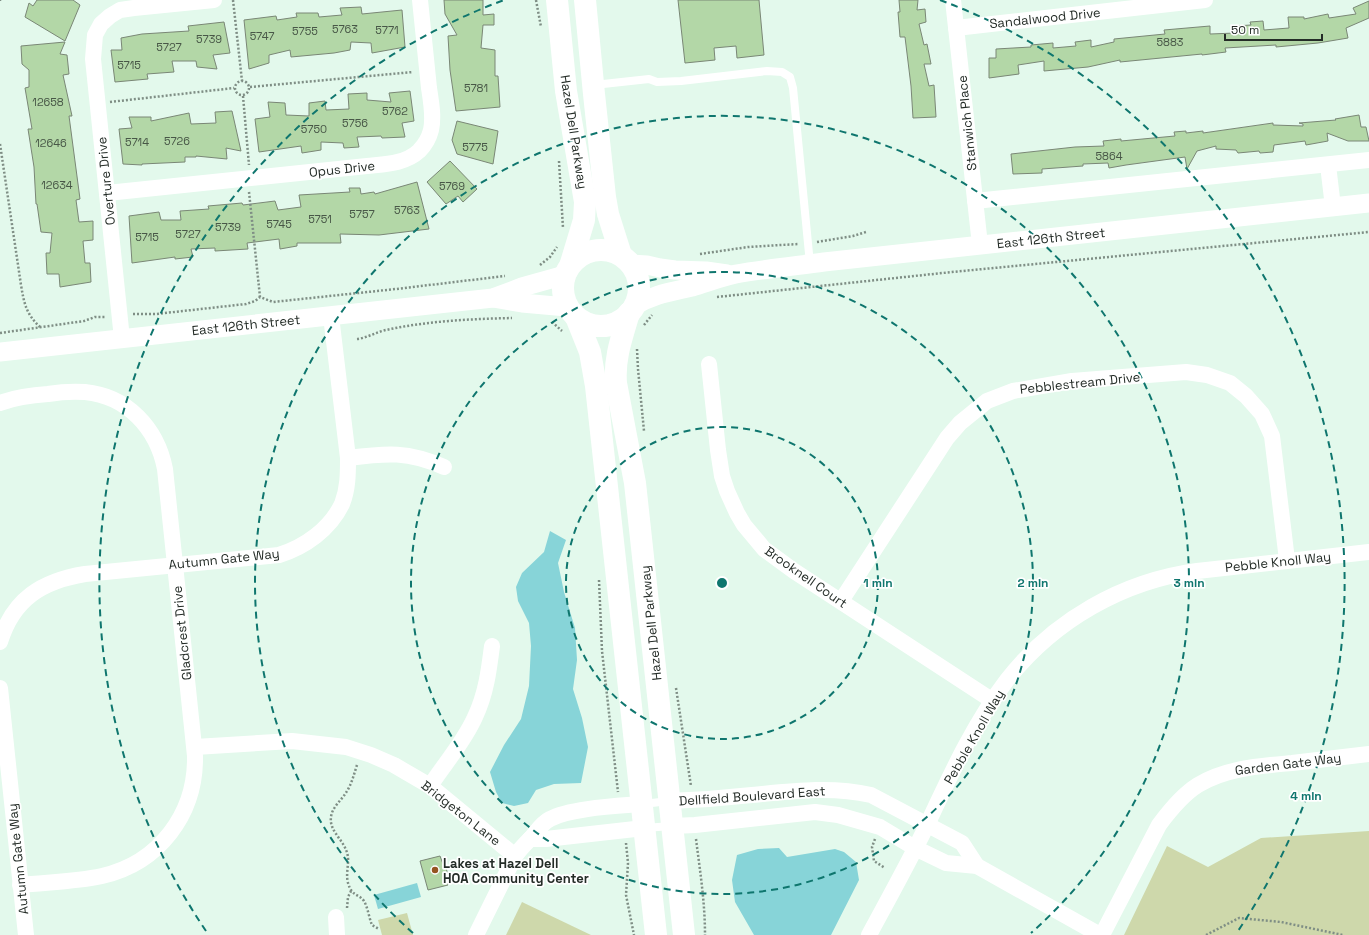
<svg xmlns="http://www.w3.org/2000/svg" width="1369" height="935" font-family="'Space Grotesk',sans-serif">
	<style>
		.green { fill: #ced8ab }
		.water { fill: #87d4d8 }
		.building { fill: #b3d7a7; stroke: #7a8776 }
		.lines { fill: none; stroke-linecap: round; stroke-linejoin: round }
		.path { stroke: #7f8e85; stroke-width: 2.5; stroke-dasharray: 2 2; stroke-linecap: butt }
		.service { stroke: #fff; stroke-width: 8 }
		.minor { stroke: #fff; stroke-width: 16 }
		.tertiary { stroke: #fff; stroke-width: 19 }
		.secondary { stroke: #fff; stroke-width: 22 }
		.ring { fill: none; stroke: #0f766e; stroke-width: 2; stroke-dasharray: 7 5 }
		.poi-dot { fill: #955420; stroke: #fff; stroke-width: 1.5 }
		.labels { text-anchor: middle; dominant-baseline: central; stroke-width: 3.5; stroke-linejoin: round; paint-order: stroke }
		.number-label { font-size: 11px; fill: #485747 }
		.street-label { font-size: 13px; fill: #242c27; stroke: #fff }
		.poi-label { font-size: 13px; font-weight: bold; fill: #242c27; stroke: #fff; text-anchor: start }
		.centre { fill: #0f766e; stroke: #fff; stroke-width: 2 }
		.ring-label { font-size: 12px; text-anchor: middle; font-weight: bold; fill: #0f766e; stroke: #fff; stroke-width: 3.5; stroke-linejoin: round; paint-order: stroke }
	</style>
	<rect width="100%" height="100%" fill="#e3f9ec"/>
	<g class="green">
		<path d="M1369,831V935H1124L1167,846L1208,867L1261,838Z"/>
		<path d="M522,902L591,935H506Z"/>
		<path d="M407,913L413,935H382L378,920Z"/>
	</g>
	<g class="water">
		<path d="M550,531L566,540L558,563L564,592L575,628L577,660L573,689L582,718L588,747L581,783L554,784L536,790L528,803L514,806L502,803L496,792L490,772L504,745L521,719L529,686L531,646L529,623L518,601L516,587L522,573L544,552Z"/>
		<path d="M779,848L787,857L835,849L844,852L856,862L859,880L831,935H754L735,902L732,880L737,855L758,849Z"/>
		<path d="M417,883L421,897L378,909L374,895Z"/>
	</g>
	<g class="building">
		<path d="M37,0H73L80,5L65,41L25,17L29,3L33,6Z"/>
		<path d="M444,0H483V15L494,14V25H483L481,48L495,50V76H498L500,107L456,111L450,70L448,36L457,35L445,14Z"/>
		<path d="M678,0H759L764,55L737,58L736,46L714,48L715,60L685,63Z"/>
		<path d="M899,0H918L917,10L925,9L926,22L919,24L924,45L927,44L931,64H924L929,86L934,85L936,117L913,118L911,86L905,37H900L898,12H900Z"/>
		<path d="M1369,1V18L1346,28L1348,38L1318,43L1276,47V45L1225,48L1226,52L1202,55V54L1120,62V60L1088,67L1044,71V61L1018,65L1019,74L989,78V58H996V49L1031,47V45L1053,43V48L1076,46L1075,42L1091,40V47L1114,42V39L1165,34L1164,30L1210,26V34L1236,33L1235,26L1251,25L1250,22L1263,21L1264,30L1289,28L1288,17H1304V19L1328,14L1329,18L1356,14L1353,8Z"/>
		<path d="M361,7L362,14L402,10L405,47L372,53L371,43L351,42L350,50L334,53L291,57L290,50L269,55V63L249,69L244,20L276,16L277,20L297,17L296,13H318L319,17L342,15L340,8Z"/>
		<path d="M224,22L230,53L213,55L217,69L197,67L196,61H172L174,72L147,74L148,79L115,82L111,50H122L121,38L142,34L189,31L188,26Z"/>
		<path d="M65,42L60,54L67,55L69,74L63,75L72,116H69L80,199L76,200L79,222L93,221V240L83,241L85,263H90L91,282L60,287L59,274H47L46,253H50L52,233L41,232L37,204H36L34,167L28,129H32L25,88L29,87V70L22,64L21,46Z"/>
		<path d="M410,91L414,121L402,123L405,137L382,138L381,136L357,137L359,147L344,148L343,143L321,142V150L302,153L301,146L259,152L255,119L270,117L268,102L285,103L286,115L309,116V103L325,101L326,110L349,109L348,94L367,93V100L391,102L389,93Z"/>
		<path d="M232,111L241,151L226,148L227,159L196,156V157H185V162L142,164V165L123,164L119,129L132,128L129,117H151V121L189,113L191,124L216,123L215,112Z"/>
		<path d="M1359,115L1361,127H1366L1369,141H1348L1327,133L1328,141L1306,145L1305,141L1274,145L1273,152L1260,153L1259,151L1238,153L1236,150L1216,149V146L1197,151L1187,169L1185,157L1126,165L1109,168L1108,163L1083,164V166L1042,169V173L1013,174L1011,154L1075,147L1104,146L1103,141L1121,139V141L1175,136L1174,132L1186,131V133L1203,131V133L1273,123V125L1303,126V124L1299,123L1336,120L1335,119Z"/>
		<path d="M457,121L498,131L493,164L457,154L452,140Z"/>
		<path d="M450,161L477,189L463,202L458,196L446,204L427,182Z"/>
		<path d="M417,182L429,229L379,235L340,234L341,243H297V246L280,249L279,239L247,243L248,249L215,251V248L191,249L193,257L175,259V257L132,263L129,216L159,212L161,220H181L180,211L209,209L208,206L242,203L243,205L275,201L278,210L301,207L299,195L350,192L349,188H360L361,194L374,192L375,194Z"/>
		<path d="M440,856L443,864L445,863L448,876L445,877L448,885L428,890L420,861Z"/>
	</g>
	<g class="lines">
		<g class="path">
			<path d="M233,0L242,81"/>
			<path d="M536,0L541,27"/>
			<path d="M0,1V0"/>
			<circle cx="242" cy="88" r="7"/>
			<path d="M250,87L413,72"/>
			<path d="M243,96L249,165"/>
			<path d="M110,102L234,88"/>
			<path d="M0,144L21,285C24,303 26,314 40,327"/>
			<path d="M559,161L563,228"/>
			<path d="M249,192L260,297"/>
			<path d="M817,242L853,236L866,232"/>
			<path d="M700,254L748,247L798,244"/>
			<path d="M540,265L550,257L557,247"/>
			<path d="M717,297L952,272L1369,232"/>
			<path d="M133,314H156L246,304L255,301L260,297L273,302L396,289L505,276"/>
			<path d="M552,322L562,331"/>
			<path d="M644,325L652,315"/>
			<path d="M0,333L84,321L95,317H106"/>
			<path d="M357,339C367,338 376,332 386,330C427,321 470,319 512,318"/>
			<path d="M637,349L638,369L644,431"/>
			<path d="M599,580L602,651L618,792"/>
			<path d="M676,688L691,786"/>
			<path d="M357,765C354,774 352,783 347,791C342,800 332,807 331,817C329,830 342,839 346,850C351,860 345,872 348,883C352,897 358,893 364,901C368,908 369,918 372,925L379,929"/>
			<path d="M696,839C700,871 705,902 705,935"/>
			<path d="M875,839L872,847L874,861L885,868"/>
			<path d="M626,843L628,863L626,895L634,935"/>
			<path d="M347,908L348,897L351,891"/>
			<path d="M1206,935L1239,918L1281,922L1343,935"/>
		</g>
		<g class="service">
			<path d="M594,85L649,79L657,82L681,81L767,71L782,72L790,77L793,88L810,264"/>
			<path d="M643,804L669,801"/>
			<path d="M645,828L671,826"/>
		</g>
		<g class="minor">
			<path d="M953,0L980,245"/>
			<path d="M956,28L1205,0"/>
			<path d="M1328,165L1333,207"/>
			<path d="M107,193L367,166C385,164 405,164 419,151C424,146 429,138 431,130C434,117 431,101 429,88C426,59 423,29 420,0"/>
			<path d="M975,201L1369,160"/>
			<path d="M122,339L93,59L95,35L101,24L110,16L120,10L134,8L214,0"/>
			<path d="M709,364L718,450L722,476L727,491L737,513L744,525L764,549L794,571L993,701"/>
			<path d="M0,403C16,397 31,395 48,394C60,392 72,391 85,392C127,396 157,428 165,469L195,756C196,814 159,863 102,876C75,882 47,882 20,885"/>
			<path d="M348,458C387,453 408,451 444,467"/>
			<path d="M841,601L947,438L960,423L987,401L1013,391L1072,381L1186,372L1207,375L1230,383L1246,396L1262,414L1272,436L1287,560"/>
			<path d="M0,642C13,599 42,581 85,574L279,555C305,547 330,529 342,504C348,489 348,474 348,458L331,316"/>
			<path d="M0,688L26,935"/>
			<path d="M195,747L292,741L346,747L371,755L394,765L430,786L515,856"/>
			<path d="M430,786C445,763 464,742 475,717C486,694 489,670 492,646"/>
			<path d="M670,801C698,800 725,798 752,795C792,791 832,786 871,795L962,843L977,866"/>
			<path d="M673,826L695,825L815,812L838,815L880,827L915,848L946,863L977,866L1100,935"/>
			<path d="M530,839H546L644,828"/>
			<path d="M336,917L337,935"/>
			<path d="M476,935L515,856C520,849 525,844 531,838C537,831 542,823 550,819C570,808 618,806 642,804"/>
			<path d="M869,935C889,898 909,862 927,825C950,776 974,723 1007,680C1054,620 1123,581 1197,571L1369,552"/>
			<path d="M1102,935L1159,825C1170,810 1182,795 1198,785C1226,768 1260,766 1292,763C1318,760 1343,757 1369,754"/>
		</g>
		<g class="tertiary">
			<path d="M630,264L647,265L660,268L675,270L706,271L727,274"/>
			<path d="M493,298L522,303L567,307"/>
			<path d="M634,306C654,294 670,292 692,287C706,283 721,277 736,274C765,269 794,266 824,262L1369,203"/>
			<path d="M0,352L493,298L522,287L565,275"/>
		</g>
		<g class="secondary">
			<path d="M557,0L566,91L585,202L584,220L571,263"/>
			<path d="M585,0L594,94L605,197L608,214L621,255"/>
			<circle cx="601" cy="288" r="38"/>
			<path d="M629,313C622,337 614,358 616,383L635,483L684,935"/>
			<path d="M576,317L590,352L596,386L656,935"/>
		</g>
	</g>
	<g class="ring">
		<circle cx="722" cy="583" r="156"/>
		<circle cx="722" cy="583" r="311"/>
		<path d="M413 933A467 467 0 1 1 1031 933"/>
		<path d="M206 931A622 622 0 0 1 504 0M940 0A622 622 0 0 1 1238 931"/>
	</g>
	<circle class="poi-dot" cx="435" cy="870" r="4"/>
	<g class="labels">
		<g class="number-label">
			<text x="345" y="29">5763</text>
			<text x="387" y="30">5771</text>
			<text x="305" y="31">5755</text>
			<text x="262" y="36">5747</text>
			<text x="209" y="39">5739</text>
			<text x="1170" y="42">5883</text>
			<text x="169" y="47">5727</text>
			<text x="129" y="65">5715</text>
			<text x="476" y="88">5781</text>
			<text x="48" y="102">12658</text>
			<text x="395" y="111">5762</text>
			<text x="355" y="123">5756</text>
			<text x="314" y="129">5750</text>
			<text x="177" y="141">5726</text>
			<text x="137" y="142">5714</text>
			<text x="51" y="143">12646</text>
			<text x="475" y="147">5775</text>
			<text x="1109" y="156">5864</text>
			<text x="57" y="185">12634</text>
			<text x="452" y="186">5769</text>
			<text x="407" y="210">5763</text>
			<text x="362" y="214">5757</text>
			<text x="320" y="219">5751</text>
			<text x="279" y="224">5745</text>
			<text x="228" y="227">5739</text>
			<text x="188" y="234">5727</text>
			<text x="147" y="237">5715</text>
		</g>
		<g class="street-label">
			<text transform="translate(1045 18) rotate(-6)">Sandalwood Drive</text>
			<text transform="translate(967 123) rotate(-96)">Stanwich Place</text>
			<text transform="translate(574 132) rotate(81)">Hazel Dell Parkway</text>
			<text transform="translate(342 169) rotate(-6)">Opus Drive</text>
			<text transform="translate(106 181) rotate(-96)">Overture Drive</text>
			<text transform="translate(1051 238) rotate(-6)">East 126th Street</text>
			<text transform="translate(246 325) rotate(-6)">East 126th Street</text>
			<text transform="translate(1080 383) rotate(-6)">Pebblestream Drive</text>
			<text transform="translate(224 559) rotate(-6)">Autumn Gate Way</text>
			<text transform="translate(1278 562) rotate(-6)">Pebble Knoll Way</text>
			<text transform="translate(806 577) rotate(35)">Brooknell Court</text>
			<text transform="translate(651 623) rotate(-96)">Hazel Dell Parkway</text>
			<text transform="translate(182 633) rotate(-96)">Gladcrest Drive</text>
			<text transform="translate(974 737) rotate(-60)">Pebble Knoll Way</text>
			<text transform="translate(1288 764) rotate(-7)">Garden Gate Way</text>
			<text transform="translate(752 796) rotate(-4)">Dellfield Boulevard East</text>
			<text transform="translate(461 813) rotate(38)">Bridgeton Lane</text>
			<text transform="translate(18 859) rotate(-96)">Autumn Gate Way</text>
		</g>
		<g class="poi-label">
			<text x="443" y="863">Lakes at Hazel Dell<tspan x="443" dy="15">HOA Community Center</tspan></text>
		</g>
	</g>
	<circle cx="722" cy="583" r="6" class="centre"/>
	<g class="ring-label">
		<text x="878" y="587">1 min</text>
		<text x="1033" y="587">2 min</text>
		<text x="1189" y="587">3 min</text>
		<text x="1306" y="800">4 min</text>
	</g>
	<path d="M1225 34v6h97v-6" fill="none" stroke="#242c27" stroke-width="2"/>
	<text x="1231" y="34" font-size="12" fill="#242c27" stroke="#ffffff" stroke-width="3" paint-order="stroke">50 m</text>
</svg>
